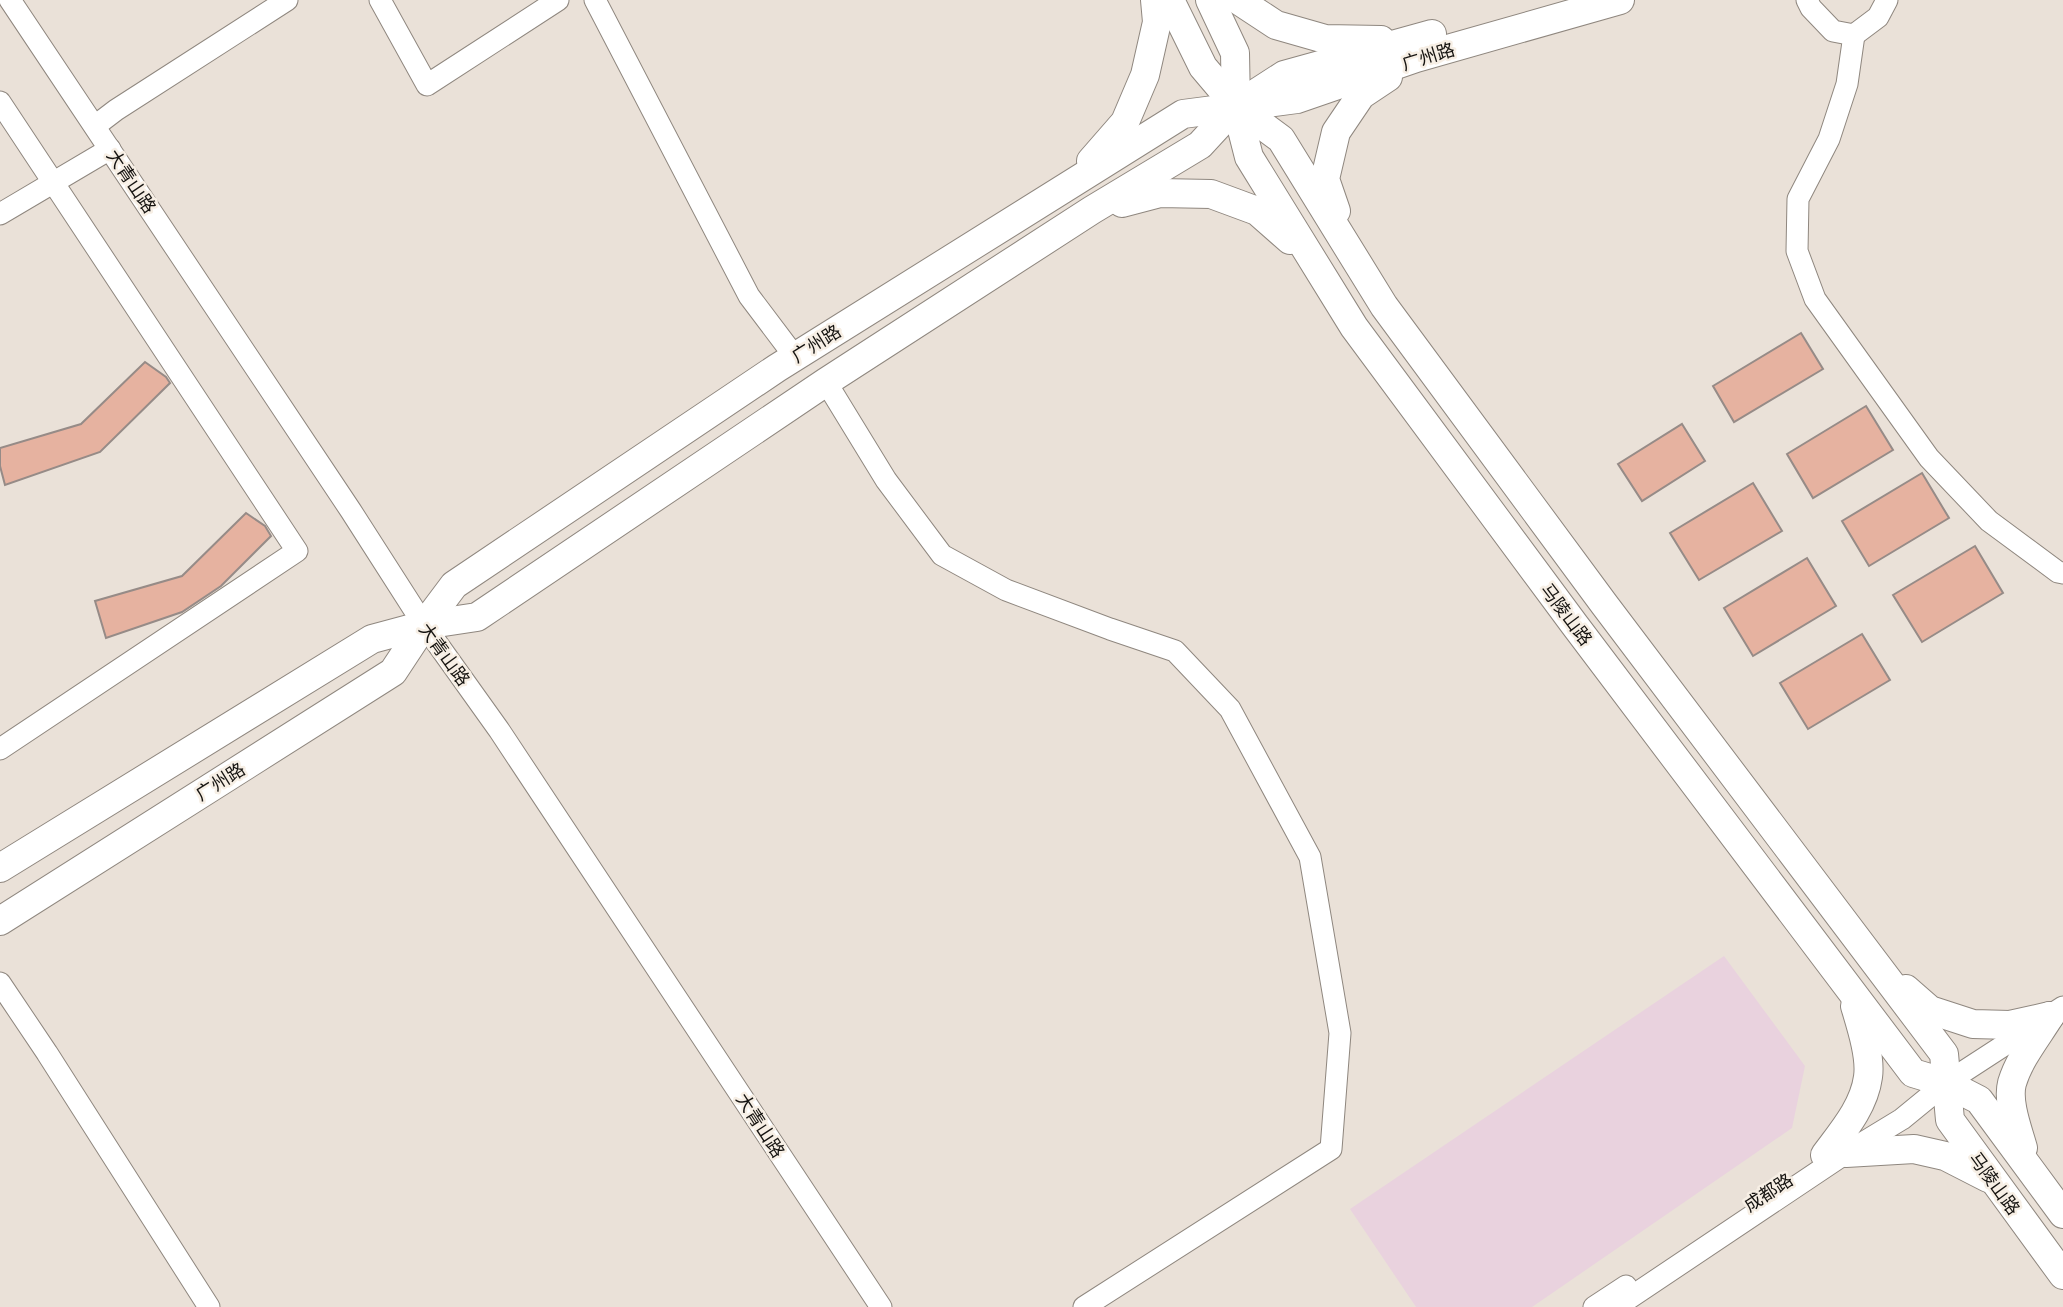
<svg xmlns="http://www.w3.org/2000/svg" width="2063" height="1307" font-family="Ubuntu,'Noto Sans SC',sans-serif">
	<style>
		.commercial { fill: #e9d2de }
		.building { fill: #e6b2a0; stroke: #968b87; stroke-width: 2 }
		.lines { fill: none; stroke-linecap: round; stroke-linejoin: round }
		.minor-casing { stroke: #8f877f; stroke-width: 23 }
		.major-casing { stroke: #8f877f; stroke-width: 30 }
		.minor { stroke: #fff; stroke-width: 21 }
		.major { stroke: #fff; stroke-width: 28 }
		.labels { text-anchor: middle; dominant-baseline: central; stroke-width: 5; stroke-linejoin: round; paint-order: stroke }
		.street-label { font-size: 18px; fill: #151310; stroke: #f7efe5 }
	</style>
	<rect width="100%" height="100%" fill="#eae1d8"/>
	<path class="commercial" d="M1724,956L1805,1066L1792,1128L1532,1307H1416L1350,1209Z"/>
	<g class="building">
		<path d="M1801,333L1823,369L1734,422L1713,386Z"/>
		<path d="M145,362L166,377L170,383L100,452L5,485L0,466V448L81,424Z"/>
		<path d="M1866,406L1893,450L1813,498L1787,454Z"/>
		<path d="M1682,424L1705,461L1642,501L1618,464Z"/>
		<path d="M1922,473L1949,518L1869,566L1842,521Z"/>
		<path d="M1753,483L1782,531L1699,580L1670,533Z"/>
		<path d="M246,513L265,526L271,536L221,586L182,612L106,638L95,601L182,576Z"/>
		<path d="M1975,546L2003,593L1922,642L1893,595Z"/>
		<path d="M1807,558L1836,606L1753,656L1724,608Z"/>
		<path d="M1862,634L1890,680L1808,729L1780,683Z"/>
	</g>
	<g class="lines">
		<g class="minor-casing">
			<g id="minor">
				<path d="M10,0L351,511L424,625L499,730L881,1307"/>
				<path d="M380,0L427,85L558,0"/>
				<path d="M595,0L749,296L795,357"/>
				<path d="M1807,0L1811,8L1833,31L1854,35L1878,17L1887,0"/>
				<path d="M1854,35L1847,84L1829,139L1798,199L1797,251L1815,299L1929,458L1989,521L2058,572L2063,573"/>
				<path d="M0,102L297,551L0,749"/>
				<path d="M95,126L116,110L287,0"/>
				<path d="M0,214L110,149"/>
				<path d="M826,382L886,480L942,555L1006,590L1110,629L1175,651L1230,709L1310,857L1340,1033L1331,1149L1084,1307"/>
				<path d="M0,983L47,1053L209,1307"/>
				<path d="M1594,1307L1626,1286"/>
				<path d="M1616,1307L1846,1153L1902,1119L1946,1083L2063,1007"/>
			</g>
		</g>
		<g class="major-casing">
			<g id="major">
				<path d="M1170,0L1203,67L1236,106L1281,139L1384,306L1604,604L1944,1054L1950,1120L2063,1275"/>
				<path d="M1210,0L1235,53L1236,106L1249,157L1354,327L1574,624L1913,1073L1946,1083L1979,1100L2063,1214"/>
				<path d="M1238,0L1276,25L1325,39L1381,40"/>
				<path d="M1091,161L1125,122L1145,75L1157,22L1155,0"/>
				<path d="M1122,203L1160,193L1211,194L1257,211L1290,240"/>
				<path d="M1336,211L1325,179L1336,132L1361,95L1388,77"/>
				<path d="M0,868L372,639L424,625L477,617L826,382L1092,210L1200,145L1236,106L1284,75L1432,34"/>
				<path d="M0,921L393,672L424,625L454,585L777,368L1183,114L1297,99L1416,58L1620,0"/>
				<path d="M1906,989L1930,1010L1973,1024L2010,1025L2050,1016"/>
				<path d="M2023,1148C2018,1130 2007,1102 2012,1083C2019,1059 2037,1037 2050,1016"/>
				<path d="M1846,1153L1914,1149L1945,1156L1988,1178"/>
				<path d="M1825,1155C1842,1132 1864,1107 1868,1077C1871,1057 1861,1026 1855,1006"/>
			</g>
		</g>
		<use href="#minor" class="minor"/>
		<use href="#major" class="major"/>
	</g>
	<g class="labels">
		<g class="street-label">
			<text transform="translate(1428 56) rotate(-17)">广州路</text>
			<text transform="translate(132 181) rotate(56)">大青山路</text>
			<text transform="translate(816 343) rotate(-32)">广州路</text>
			<text transform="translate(1567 614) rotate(53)">马陵山路</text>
			<text transform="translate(445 654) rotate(54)">大青山路</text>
			<text transform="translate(220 781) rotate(-32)">广州路</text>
			<text transform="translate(761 1125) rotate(57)">大青山路</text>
			<text transform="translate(1995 1183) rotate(54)">马陵山路</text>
			<text transform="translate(1768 1192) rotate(-33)">成都路</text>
		</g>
	</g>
</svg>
